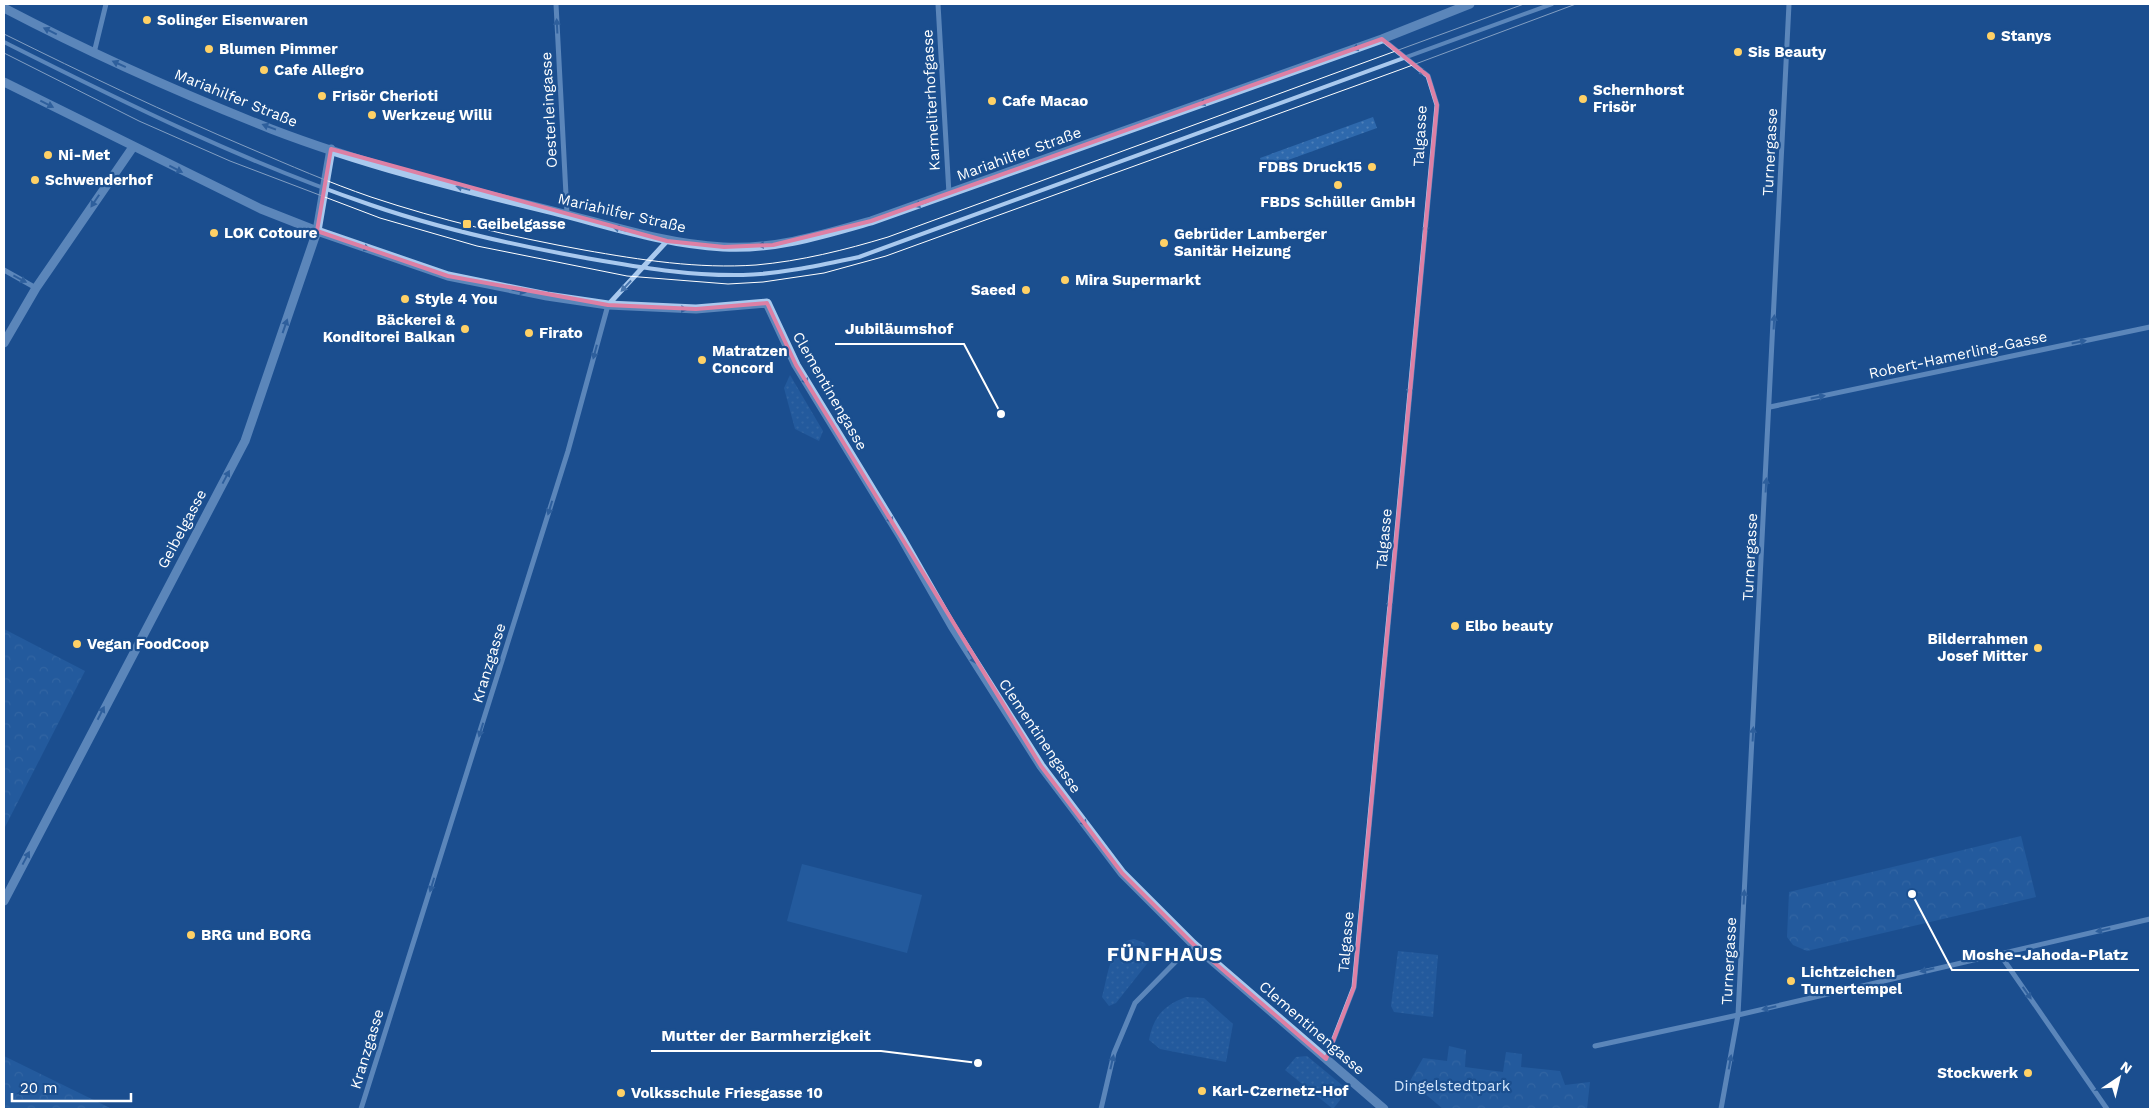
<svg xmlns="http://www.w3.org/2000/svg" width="2154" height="1113" font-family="'Work Sans',sans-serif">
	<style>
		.grass { fill: url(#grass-dots) }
		.forest { fill: url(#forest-crowns) }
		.pitch { fill: #2e69ad }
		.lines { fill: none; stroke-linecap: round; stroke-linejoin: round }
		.service { stroke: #a9c9ee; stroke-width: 4 }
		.minor { stroke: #a9c9ee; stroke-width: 5 }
		.tertiary { stroke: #a9c9ee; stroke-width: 9 }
		.tram { stroke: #fff; stroke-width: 1 }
		.oneway { fill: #4674ac }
		.marked { fill: none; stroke: #dd80a5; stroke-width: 4; stroke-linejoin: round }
		.poi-dot { fill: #ffd166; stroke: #1b4f8f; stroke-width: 2 }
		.labels { text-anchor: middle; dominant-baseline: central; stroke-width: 4.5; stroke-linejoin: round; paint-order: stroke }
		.poi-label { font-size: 15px; font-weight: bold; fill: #fff; stroke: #1b4f8f; text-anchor: start }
		.street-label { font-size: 15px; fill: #fff; stroke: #1b4f8f }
		.park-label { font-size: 15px; fill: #cfe3fa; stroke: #1b4f8f }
		.district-label { font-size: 20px; font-weight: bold; letter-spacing: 1px; fill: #fff; stroke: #1b4f8f }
		.leader { fill: none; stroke: #fff; stroke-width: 2 }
		.callout-dot { fill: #fff; stroke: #1b4f8f; stroke-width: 2 }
		.callout-label { font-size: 16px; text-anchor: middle; font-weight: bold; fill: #fff; stroke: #1b4f8f; stroke-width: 4.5; stroke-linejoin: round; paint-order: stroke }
	</style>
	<defs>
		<pattern id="grass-dots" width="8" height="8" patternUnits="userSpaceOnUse" patternTransform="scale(1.25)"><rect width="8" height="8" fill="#2e69ad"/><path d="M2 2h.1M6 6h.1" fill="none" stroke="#4d80b9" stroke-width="1.8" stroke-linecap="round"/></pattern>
		<pattern id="forest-crowns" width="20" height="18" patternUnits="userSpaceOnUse" patternTransform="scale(1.25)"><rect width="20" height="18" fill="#2e69ad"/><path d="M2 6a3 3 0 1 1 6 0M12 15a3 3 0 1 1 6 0" fill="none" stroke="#4d80b9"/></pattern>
	</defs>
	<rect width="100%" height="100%" fill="#1b4f8f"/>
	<g class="grass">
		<path d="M1373,117L1377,128L1263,169L1260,158Z"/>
		<path d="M790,375L823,431L819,441L795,429L784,388Z"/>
		<path d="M1134,939L1145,943L1150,960L1116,1003L1109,1006L1102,997C1108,977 1109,943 1134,939Z"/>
		<path d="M1398,951L1438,955L1433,1017L1394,1012L1391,1006Z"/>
		<path d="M1186,997L1204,998L1233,1024L1226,1062L1160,1049L1149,1040C1153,1017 1164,1005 1186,997Z"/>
		<path d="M1307,1056L1348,1090L1333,1109L1285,1070L1296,1057Z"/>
	</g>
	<g class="forest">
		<path d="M4,629L85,671L4,829Z"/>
		<path d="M2021,836L2036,897L1807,951L1793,945L1787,937L1789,892Z"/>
		<path d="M1449,1046L1466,1050L1465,1067L1503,1072L1506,1052L1522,1054L1521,1067L1560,1071L1565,1085L1590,1082L1587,1109H1443L1410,1081L1423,1058L1447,1061Z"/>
		<path d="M4,1056L112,1109H4Z"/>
	</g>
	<path class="pitch" d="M802,864L922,895L907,953L787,921Z"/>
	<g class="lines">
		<path class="service" d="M4,42C123,102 244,162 371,205C441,229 513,245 586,258C638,267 689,276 743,275C781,274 821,265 859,257L1552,4"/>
		<g class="minor">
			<path d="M556,4L567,214"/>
			<path d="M938,4L949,194"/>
			<path d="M94,53L106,4"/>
			<path d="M4,270L36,288"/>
			<path d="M1770,407L2150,327"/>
			<path d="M1999,953L2107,1109"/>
			<path d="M1595,1046L1738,1015L2150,919"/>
			<path d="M1326,1059L1354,987L1437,105L1428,76L1382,39"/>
			<path d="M361,1109L568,451L608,305L667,241"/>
			<path d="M1101,1109L1114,1053L1135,1003L1193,944"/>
			<path d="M1721,1109L1738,1015L1789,4"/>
		</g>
		<g class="tertiary">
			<path d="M4,8C90,53 180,93 271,129C362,164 458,188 553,211C609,225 664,244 723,247C774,250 822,235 871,221L1382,39L1470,4"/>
			<path d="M4,82L261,209L317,231L448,276L547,296L608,305L696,309L767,303L796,365L901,537L952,626L1041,766L1122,873L1193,944L1384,1109"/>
			<path d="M4,343L36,288L133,147"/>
			<path d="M4,901L245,441L317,231L331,149"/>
		</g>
		<g class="tram">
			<path d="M4,34C85,74 166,113 249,148C289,165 330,183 371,197C440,220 512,237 584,250C641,260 698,269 756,265C801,261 845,250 888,237L1524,4"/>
			<path d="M4,53L139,121L230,161L380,218L477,246L627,276L728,284L763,282L824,273L886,256L1402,69L1576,4"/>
		</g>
	</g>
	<defs><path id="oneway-solid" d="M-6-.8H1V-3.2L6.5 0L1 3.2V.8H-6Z" transform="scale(1.25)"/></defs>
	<g class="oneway">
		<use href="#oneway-solid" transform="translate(557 26) rotate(-93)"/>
		<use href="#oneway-solid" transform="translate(50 31) rotate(-154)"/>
		<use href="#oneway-solid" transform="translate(1359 47) rotate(160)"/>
		<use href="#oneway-solid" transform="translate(119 64) rotate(-156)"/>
		<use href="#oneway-solid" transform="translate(1420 70) rotate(39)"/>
		<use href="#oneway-solid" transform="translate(1206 102) rotate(160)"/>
		<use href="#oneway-solid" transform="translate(47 104) rotate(27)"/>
		<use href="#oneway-solid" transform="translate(269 127) rotate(-159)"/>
		<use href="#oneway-solid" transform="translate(176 169) rotate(27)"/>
		<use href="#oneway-solid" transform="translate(463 188) rotate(-165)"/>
		<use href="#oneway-solid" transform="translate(95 201) rotate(124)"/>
		<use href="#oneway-solid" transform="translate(921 204) rotate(161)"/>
		<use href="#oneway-solid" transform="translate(1426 226) rotate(95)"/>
		<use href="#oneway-solid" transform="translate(620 229) rotate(-165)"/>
		<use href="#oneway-solid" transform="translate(765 245) rotate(177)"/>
		<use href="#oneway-solid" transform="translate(363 247) rotate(19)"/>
		<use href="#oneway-solid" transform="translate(20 279) rotate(28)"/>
		<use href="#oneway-solid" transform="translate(626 286) rotate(133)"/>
		<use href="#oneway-solid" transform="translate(519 291) rotate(12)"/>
		<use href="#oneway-solid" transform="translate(680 309) rotate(3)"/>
		<use href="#oneway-solid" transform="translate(1774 322) rotate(-87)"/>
		<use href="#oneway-solid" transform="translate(285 326) rotate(-71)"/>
		<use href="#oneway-solid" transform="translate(2079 342) rotate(-12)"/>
		<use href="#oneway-solid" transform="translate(595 352) rotate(105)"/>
		<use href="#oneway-solid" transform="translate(804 378) rotate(59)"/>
		<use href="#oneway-solid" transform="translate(1410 388) rotate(95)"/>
		<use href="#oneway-solid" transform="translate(1818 397) rotate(-12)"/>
		<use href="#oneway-solid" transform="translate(226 477) rotate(-62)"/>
		<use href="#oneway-solid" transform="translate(1766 485) rotate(-87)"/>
		<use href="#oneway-solid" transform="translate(550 508) rotate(107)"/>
		<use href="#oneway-solid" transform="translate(889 517) rotate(59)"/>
		<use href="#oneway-solid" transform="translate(1390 602) rotate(95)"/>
		<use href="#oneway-solid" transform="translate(972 657) rotate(58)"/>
		<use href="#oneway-solid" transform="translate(101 713) rotate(-63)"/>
		<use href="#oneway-solid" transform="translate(481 730) rotate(107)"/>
		<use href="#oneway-solid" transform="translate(1753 734) rotate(-87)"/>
		<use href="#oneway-solid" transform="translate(1082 820) rotate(53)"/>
		<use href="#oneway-solid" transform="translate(26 858) rotate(-62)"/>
		<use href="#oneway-solid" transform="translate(432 885) rotate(107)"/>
		<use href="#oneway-solid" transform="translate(1744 897) rotate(-87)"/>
		<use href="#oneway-solid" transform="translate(2103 930) rotate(167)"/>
		<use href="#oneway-solid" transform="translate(1927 970) rotate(167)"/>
		<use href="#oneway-solid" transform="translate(2027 993) rotate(55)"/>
		<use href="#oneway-solid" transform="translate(1769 1008) rotate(167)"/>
		<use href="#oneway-solid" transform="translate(1112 1062) rotate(-77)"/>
		<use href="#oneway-solid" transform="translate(1730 1062) rotate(-80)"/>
	</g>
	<path d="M0 0H2154V1113H0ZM1382,39L1428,76L1437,105L1354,987L1326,1059L1193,944L1122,873L1041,766L796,365L767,303L696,309L608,305L448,276L317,231L331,149L667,241L724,247L773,245L871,221Z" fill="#1b4f8f" fill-opacity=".55" fill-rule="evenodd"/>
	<path class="marked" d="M1382,39L1428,76L1437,105L1354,987L1326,1059L1193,944L1122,873L1041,766L796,365L767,303L696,309L608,305L448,276L317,231L331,149L667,241L724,247L773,245L871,221Z"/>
	<g class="poi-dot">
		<circle cx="147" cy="20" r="5"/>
		<circle cx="1991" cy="36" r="5"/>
		<circle cx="209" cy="49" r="5"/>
		<circle cx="1738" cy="52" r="5"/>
		<circle cx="264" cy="70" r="5"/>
		<circle cx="322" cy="96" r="5"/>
		<circle cx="1583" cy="99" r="5"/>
		<circle cx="992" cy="101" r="5"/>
		<circle cx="372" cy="115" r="5"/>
		<circle cx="48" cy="155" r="5"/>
		<circle cx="1372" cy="167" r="5"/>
		<circle cx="35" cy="180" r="5"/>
		<circle cx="1338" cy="185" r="5"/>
		<rect x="462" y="219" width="10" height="10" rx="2.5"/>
		<circle cx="214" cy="233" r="5"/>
		<circle cx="1164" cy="243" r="5"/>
		<circle cx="1065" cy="280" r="5"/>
		<circle cx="1026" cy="290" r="5"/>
		<circle cx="405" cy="299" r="5"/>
		<circle cx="465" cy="329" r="5"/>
		<circle cx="529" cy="333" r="5"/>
		<circle cx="702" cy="360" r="5"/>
		<circle cx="1455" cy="626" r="5"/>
		<circle cx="77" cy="644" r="5"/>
		<circle cx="2038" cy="648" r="5"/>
		<circle cx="191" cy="935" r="5"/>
		<circle cx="1791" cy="981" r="5"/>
		<circle cx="2028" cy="1073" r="5"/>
		<circle cx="1202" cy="1091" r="5"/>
		<circle cx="621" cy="1093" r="5"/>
	</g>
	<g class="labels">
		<g class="poi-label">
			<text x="157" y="20">Solinger Eisenwaren</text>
			<text x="2001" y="36">Stanys</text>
			<text x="219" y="49">Blumen Pimmer</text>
			<text x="1748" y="52">Sis Beauty</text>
			<text x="274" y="70">Cafe Allegro</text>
			<text x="1593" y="90">Schernhorst<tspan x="1593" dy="17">Frisör</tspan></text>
			<text x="332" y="96">Frisör Cherioti</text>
			<text x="1002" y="101">Cafe Macao</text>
			<text x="382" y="115">Werkzeug Willi</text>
			<text x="58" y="155">Ni-Met</text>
			<text x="1362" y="167" text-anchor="end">FDBS Druck15</text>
			<text x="45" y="180">Schwenderhof</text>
			<text x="1338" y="202" text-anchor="middle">FBDS Schüller GmbH</text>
			<text x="477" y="224">Geibelgasse</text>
			<text x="224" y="233">LOK Cotoure</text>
			<text x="1174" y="234">Gebrüder Lamberger<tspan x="1174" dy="17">Sanitär Heizung</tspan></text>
			<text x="1075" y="280">Mira Supermarkt</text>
			<text x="1016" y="290" text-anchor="end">Saeed</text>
			<text x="415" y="299">Style 4 You</text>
			<text x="455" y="320" text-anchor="end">Bäckerei &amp;<tspan x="455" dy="17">Konditorei Balkan</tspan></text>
			<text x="539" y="333">Firato</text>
			<text x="712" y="351">Matratzen<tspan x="712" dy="17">Concord</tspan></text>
			<text x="1465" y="626">Elbo beauty</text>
			<text x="2028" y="639" text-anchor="end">Bilderrahmen<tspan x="2028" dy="17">Josef Mitter</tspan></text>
			<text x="87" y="644">Vegan FoodCoop</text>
			<text x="201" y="935">BRG und BORG</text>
			<text x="1801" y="972">Lichtzeichen<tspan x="1801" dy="17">Turnertempel</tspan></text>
			<text x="2018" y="1073" text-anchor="end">Stockwerk</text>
			<text x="1212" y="1091">Karl-Czernetz-Hof</text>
			<text x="631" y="1093">Volksschule Friesgasse 10</text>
		</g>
		<g class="street-label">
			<text transform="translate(236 98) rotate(22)">Mariahilfer Straße</text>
			<text transform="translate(931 100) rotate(-93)">Karmeliterhofgasse</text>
			<text transform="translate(549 110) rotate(-93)">Oesterleingasse</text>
			<text transform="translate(1420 136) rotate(-87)">Talgasse</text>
			<text transform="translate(1770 152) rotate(-87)">Turnergasse</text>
			<text transform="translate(1019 154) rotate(-20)">Mariahilfer Straße</text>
			<text transform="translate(622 213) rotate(13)">Mariahilfer Straße</text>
			<text transform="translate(1958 355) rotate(-12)">Robert-Hamerling-Gasse</text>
			<text transform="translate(830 391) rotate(60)">Clementinengasse</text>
			<text transform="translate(182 529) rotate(-62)">Geibelgasse</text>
			<text transform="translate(1384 539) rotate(-85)">Talgasse</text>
			<text transform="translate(1750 557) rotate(-87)">Turnergasse</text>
			<text transform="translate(489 663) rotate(-73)">Kranzgasse</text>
			<text transform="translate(1040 736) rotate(56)">Clementinengasse</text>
			<text transform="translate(1346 942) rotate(-85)">Talgasse</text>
			<text transform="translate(1729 961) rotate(-87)">Turnergasse</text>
			<text transform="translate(1312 1028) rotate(41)">Clementinengasse</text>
			<text transform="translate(367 1049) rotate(-73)">Kranzgasse</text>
		</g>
		<g class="park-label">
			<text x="1452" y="1086">Dingelstedtpark</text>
		</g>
		<g class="district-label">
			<text x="1165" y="954">FÜNFHAUS</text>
		</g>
	</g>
	<path class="leader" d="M1001 414L964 344H835M1912 894L1952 970H2139M978 1063L881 1051H651"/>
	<g class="callout-dot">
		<circle cx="1001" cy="414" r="5"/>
		<circle cx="1912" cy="894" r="5"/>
		<circle cx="978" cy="1063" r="5"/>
	</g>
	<g class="callout-label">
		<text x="899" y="334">Jubiläumshof</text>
		<text x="2045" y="960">Moshe-Jahoda-Platz</text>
		<text x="766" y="1041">Mutter der Barmherzigkeit</text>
	</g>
	<rect width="2154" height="1113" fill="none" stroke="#ffffff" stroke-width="10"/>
	<g transform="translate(2119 1078) rotate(35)" stroke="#1b4f8f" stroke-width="4" paint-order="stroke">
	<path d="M0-4L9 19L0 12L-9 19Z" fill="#ffffff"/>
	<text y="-8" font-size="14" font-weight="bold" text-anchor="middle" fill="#ffffff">N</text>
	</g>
	<path d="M12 1093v8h119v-8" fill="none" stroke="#ffffff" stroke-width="2.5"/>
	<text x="20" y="1093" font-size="15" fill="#ffffff" stroke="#1b4f8f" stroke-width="4" paint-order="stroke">20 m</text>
</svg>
